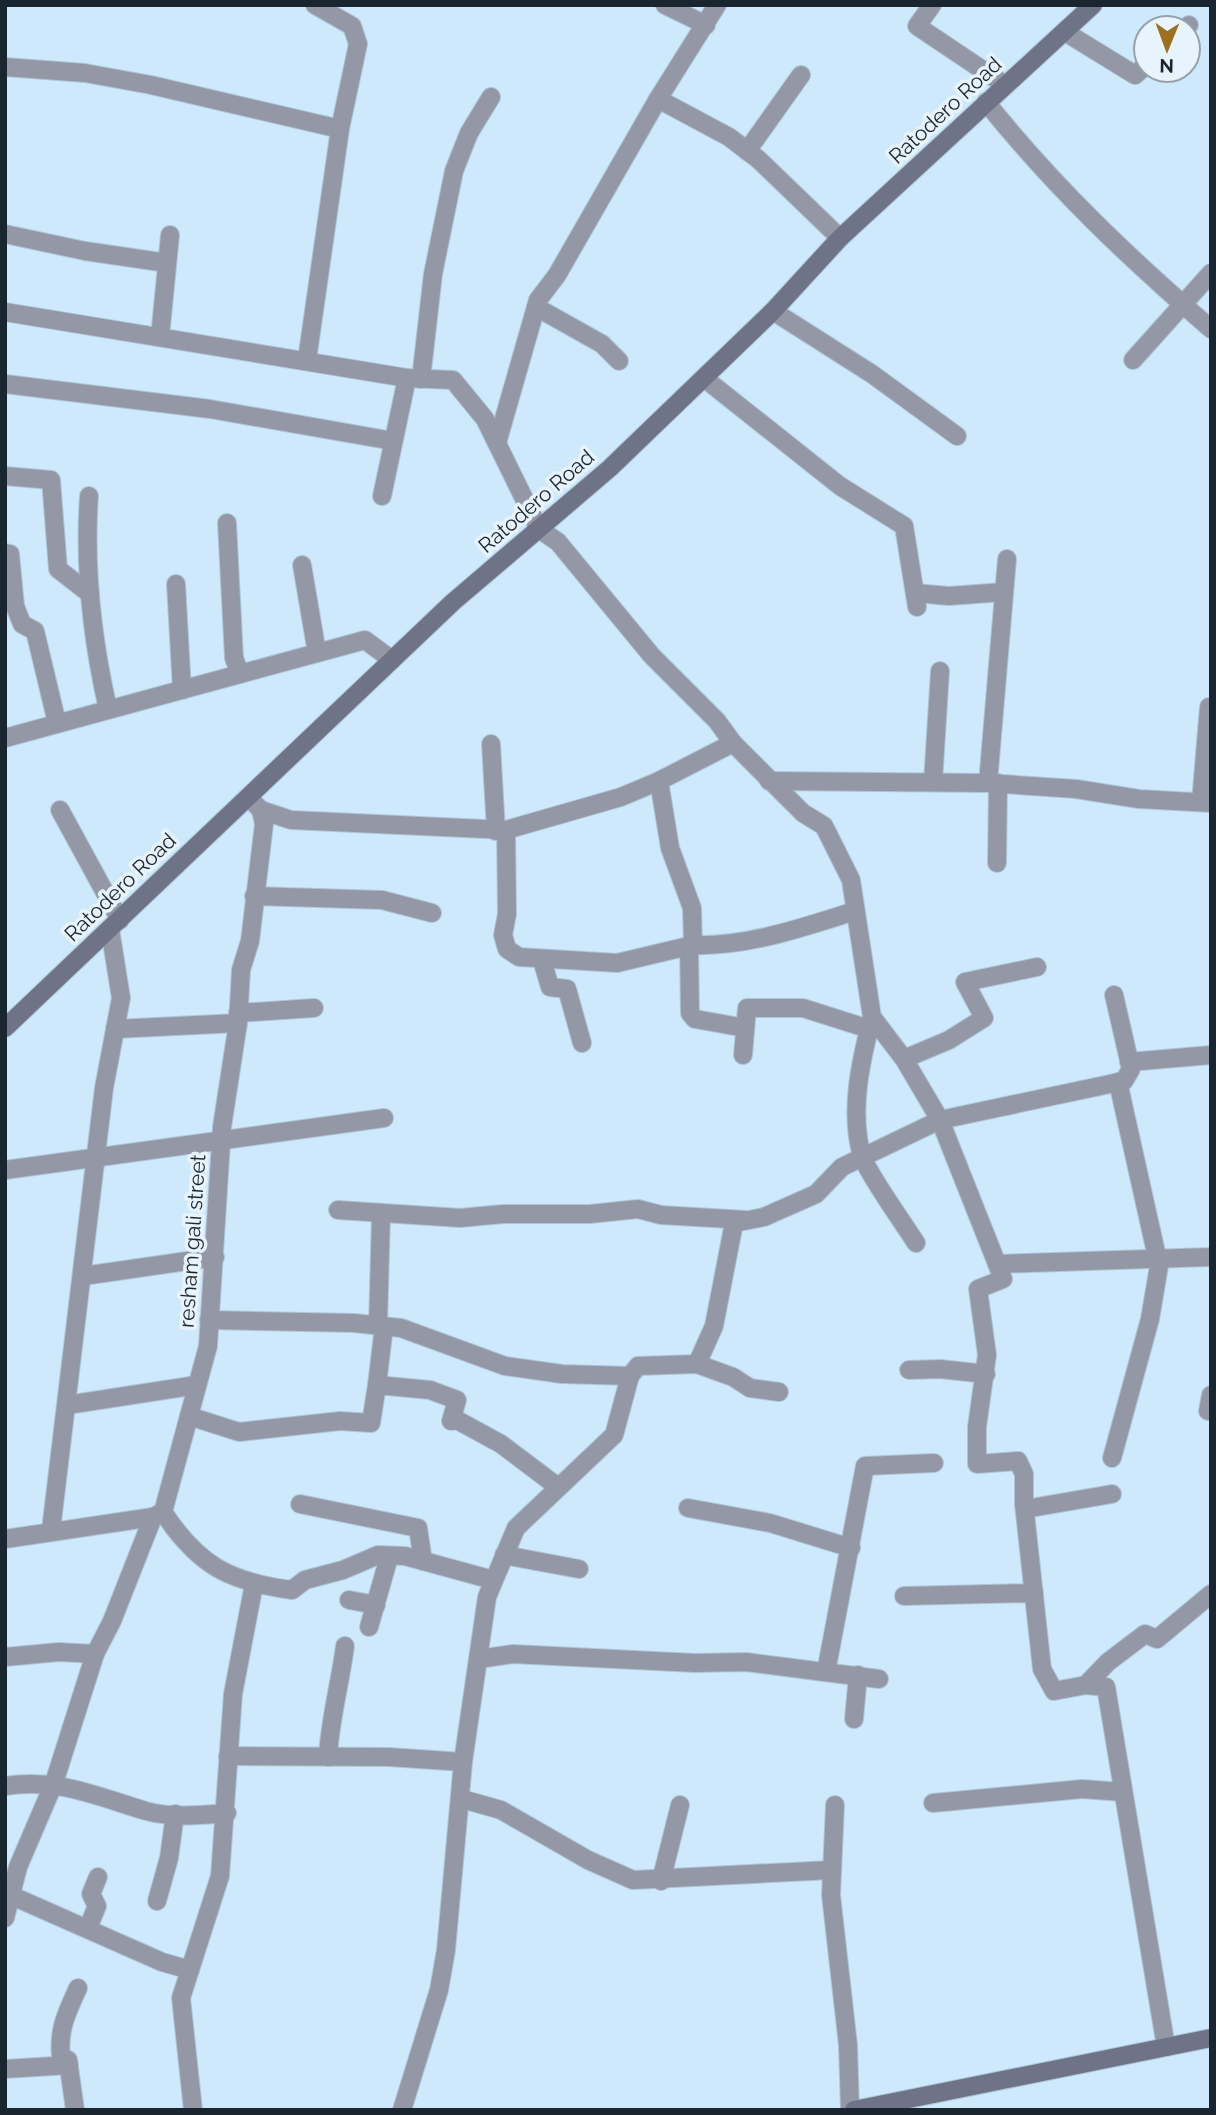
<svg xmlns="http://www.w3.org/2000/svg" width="1216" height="2115" font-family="Raleway,sans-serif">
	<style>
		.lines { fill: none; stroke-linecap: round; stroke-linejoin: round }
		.minor-casing { stroke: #aec5d7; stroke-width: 20 }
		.secondary-casing { stroke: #aec5d7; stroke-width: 20 }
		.minor { stroke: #9498a6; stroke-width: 18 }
		.secondary { stroke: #6e7388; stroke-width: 18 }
		.labels { text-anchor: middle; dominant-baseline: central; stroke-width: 7; stroke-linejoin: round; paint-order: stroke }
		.street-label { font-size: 21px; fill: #1a262f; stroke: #e7f3fd }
	</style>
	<rect width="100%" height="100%" fill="#cee8fc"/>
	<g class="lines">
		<g class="minor-casing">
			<g id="minor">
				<path d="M665,5L706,25"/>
				<path d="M932,5L917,26L1005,85"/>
				<path d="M1186,28L1189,25"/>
				<path d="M1065,32L1135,75L1146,65"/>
				<path d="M5,67L85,73L151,85L340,129"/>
				<path d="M658,99L729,137L758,159L840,238"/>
				<path d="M986,102C1055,188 1128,257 1211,329"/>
				<path d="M747,151L801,75"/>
				<path d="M5,234L85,251L167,263"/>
				<path d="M536,307L602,344L619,361"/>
				<path d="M773,311L872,374L957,436"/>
				<path d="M5,312L407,378L453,380L485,419L539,529L558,542L652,656L717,721L733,743L803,813L824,826L851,880L872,1017L904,1059L940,1120L1003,1279L978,1289L987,1355L977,1427V1464L1018,1461L1024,1474V1504L1042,1669L1054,1691L1086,1685L1106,1687L1166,2047"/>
				<path d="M160,337L170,235"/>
				<path d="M307,360L340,129L358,44L352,26L315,5"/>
				<path d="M1133,360L1211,273"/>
				<path d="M704,378L840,486L904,526L917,607"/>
				<path d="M421,379L433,274L454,171L469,133L491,97"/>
				<path d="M5,384L210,409L393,441"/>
				<path d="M497,443L538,300L557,275L658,99L717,5"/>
				<path d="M5,476L51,480L58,569L90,594"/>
				<path d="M89,496C84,569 92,639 108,709"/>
				<path d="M382,496L407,378"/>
				<path d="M227,523L234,658L240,674"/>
				<path d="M5,553L10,554L15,606L22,624L35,631L57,723"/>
				<path d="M302,565L317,653"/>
				<path d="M176,584L182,690"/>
				<path d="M915,593L949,596L1004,592"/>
				<path d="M5,738L365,640L392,660"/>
				<path d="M491,744L496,831"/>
				<path d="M659,781L670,848L692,908L693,945C747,947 804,927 855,911"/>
				<path d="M769,781L988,783L1076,789L1139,799L1211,803"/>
				<path d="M933,782L940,671"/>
				<path d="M988,783L1007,559"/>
				<path d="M1201,802L1209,707"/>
				<path d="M255,804L261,810L291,820L506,830L621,797L659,781L733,743"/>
				<path d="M60,810L120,920"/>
				<path d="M506,830L507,914L503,935L507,949L519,957L617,963L693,945"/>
				<path d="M997,863L998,783"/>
				<path d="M254,896L382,900L432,913"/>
				<path d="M689,945L690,1013L695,1019L745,1028"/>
				<path d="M542,960L550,987L567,989L582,1043"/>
				<path d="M238,1013L314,1008"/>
				<path d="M872,1017C861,1060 849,1111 862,1156C869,1176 903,1222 916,1243"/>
				<path d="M115,1029L238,1023"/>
				<path d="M743,1055L747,1008H803L869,1029"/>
				<path d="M904,1059L949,1040L984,1018L965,982L1037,967"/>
				<path d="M1129,1062L1211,1055"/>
				<path d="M5,1170L384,1118"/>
				<path d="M338,1210L460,1218L503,1214H590L638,1209L661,1215L746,1220"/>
				<path d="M997,1264L1211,1257"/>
				<path d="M83,1276L215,1257"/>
				<path d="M209,1320L354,1323L401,1328L505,1366L562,1374L630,1376"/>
				<path d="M378,1326L381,1215"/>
				<path d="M697,1364L714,1326L734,1223L764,1217L816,1194L842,1167L940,1120L1124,1081L1131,1069L1114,995"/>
				<path d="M909,1370L940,1369L986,1374"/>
				<path d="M377,1385L384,1326"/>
				<path d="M67,1405L197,1385"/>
				<path d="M1208,1411L1211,1395"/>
				<path d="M189,1416L239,1432L340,1421L371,1423L377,1385L430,1390L457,1400L451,1421L457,1420L501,1444L558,1487"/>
				<path d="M1112,1458L1150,1319L1159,1266L1118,1082"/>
				<path d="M300,1504L418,1528L423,1561"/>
				<path d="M688,1508L770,1523L851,1548"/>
				<path d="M1025,1509L1112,1494"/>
				<path d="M163,1512C198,1565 229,1582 292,1590L305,1580L343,1570L378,1555L405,1556L493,1580"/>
				<path d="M51,1530L104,1088L121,998L110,929"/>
				<path d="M5,1539L153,1517L163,1512L208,1346L222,1127L238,1023L241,970L250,941L264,824L261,810"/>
				<path d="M504,1555L579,1569"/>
				<path d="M904,1596L1034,1593"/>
				<path d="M349,1600L376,1605"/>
				<path d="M369,1627L389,1557"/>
				<path d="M5,1657L59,1652L95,1654"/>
				<path d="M479,1659L513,1654L695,1663L746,1662L879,1679"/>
				<path d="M826,1672L865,1466L934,1463"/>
				<path d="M1086,1685L1108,1662L1145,1634L1157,1639L1211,1594"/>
				<path d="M854,1719L858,1675"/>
				<path d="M228,1756L389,1757L463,1762"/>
				<path d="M328,1757C330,1718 340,1685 345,1646"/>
				<path d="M5,1786C58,1778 96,1796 146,1811C171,1818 201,1815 227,1813"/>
				<path d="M462,1799L501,1810L588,1860L633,1880L831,1870"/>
				<path d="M933,1803L1082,1789L1123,1792"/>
				<path d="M835,1805L831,1895L848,2045L850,2110"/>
				<path d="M661,1881L680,1805"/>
				<path d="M10,1895L162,1962L190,1970"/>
				<path d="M157,1901L169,1858L175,1814"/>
				<path d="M5,1918L18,1867L54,1783L95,1654L112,1621L153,1517"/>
				<path d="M88,1928L97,1906L91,1894L98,1877"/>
				<path d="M5,2069L69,2065"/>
				<path d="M75,2110L68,2060L61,2056C58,2030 67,2012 78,1988"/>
				<path d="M193,2110L181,1998L220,1876L233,1694L254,1584"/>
				<path d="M402,2110L439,1990L446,1950L463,1762L487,1597L516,1528L614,1435L630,1376L638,1366L697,1364L733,1377L750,1388L779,1392"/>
			</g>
		</g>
		<g class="secondary-casing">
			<g id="secondary">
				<path d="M5,1028L453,602L610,468L773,311L840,238L1093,5"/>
				<path d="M854,2110L1211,2038"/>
			</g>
		</g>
		<use href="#minor" class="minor"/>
		<use href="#secondary" class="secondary"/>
	</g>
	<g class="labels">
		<g class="street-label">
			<text transform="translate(945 110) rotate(-43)">Ratodero Road</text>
			<text transform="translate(536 501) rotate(-41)">Ratodero Road</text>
			<text transform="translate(120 887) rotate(-44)">Ratodero Road</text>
			<text transform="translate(192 1241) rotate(-86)">resham gali street</text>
		</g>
	</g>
	<rect width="1216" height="2115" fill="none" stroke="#1a262f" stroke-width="14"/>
	<g transform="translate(1167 49) rotate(181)"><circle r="33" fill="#e7f3fd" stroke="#95a1ab" stroke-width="2"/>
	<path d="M0-5L12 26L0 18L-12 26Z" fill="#9d6f20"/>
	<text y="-10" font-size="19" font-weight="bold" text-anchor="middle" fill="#1a262f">N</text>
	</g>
</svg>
